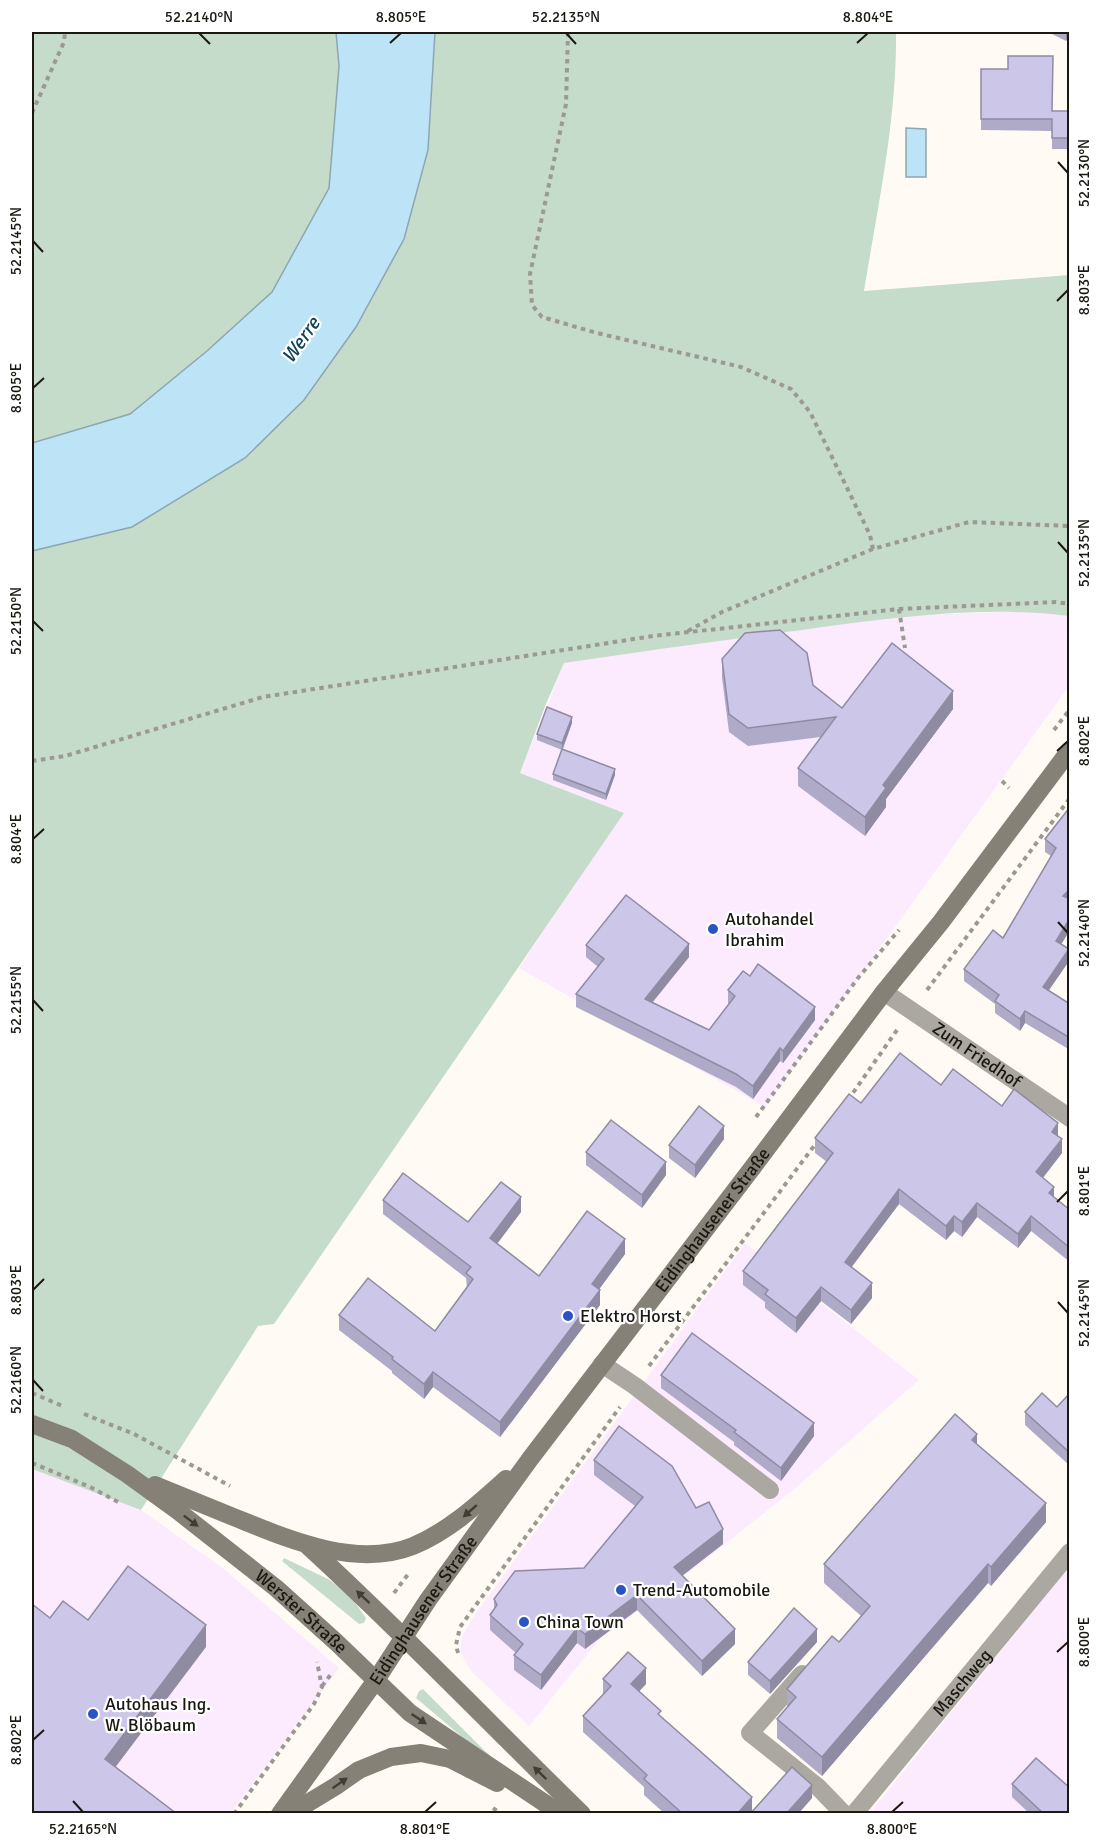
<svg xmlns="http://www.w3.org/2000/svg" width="1101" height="1845" font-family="Signika,sans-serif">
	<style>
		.commercial { fill: #fcebfe }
		.green { fill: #c5dccb }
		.water { fill: #bce3f6; stroke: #8ca6b2; stroke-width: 1.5 }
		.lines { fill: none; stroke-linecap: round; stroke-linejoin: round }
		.path { stroke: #9c9892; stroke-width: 4; stroke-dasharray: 4.5 4.5; stroke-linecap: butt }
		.service { stroke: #aba8a1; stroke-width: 18 }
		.minor { stroke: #aba8a1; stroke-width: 18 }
		.secondary { stroke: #858176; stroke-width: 18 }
		.wall { fill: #afaac8 }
		.shaded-wall { fill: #8f8ba3 }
		.building { fill: #ccc6e9; stroke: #8f8ba3; stroke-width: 1.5 }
		.oneway { fill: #403d35 }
		.ticks { fill: none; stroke: #1b1812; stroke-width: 2 }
		.poi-dot { fill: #2a54c3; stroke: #fff; stroke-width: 2 }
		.labels { text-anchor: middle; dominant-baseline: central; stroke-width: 4.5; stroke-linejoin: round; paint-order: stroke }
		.poi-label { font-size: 18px; fill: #1b1812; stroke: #fff; text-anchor: start }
		.street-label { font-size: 18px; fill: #1b1812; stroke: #fff }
		.water-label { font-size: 20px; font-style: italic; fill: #124459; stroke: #fff }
		.neatline { fill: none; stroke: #1b1812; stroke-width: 2 }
		.ticks-label { font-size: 15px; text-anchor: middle; fill: #1b1812 }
	</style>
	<rect width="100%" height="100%" fill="#fffbf4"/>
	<g class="commercial">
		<path d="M1033,611L1069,616V686L765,1107L519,968L623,813L520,773L564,663L634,652L912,615Z"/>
		<path d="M745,1243L919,1380L798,1486L695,1568L599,1640L529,1726L472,1672L460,1652L462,1636L474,1616Z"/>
		<path d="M32,1469L141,1510L224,1569L339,1668L231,1813H32Z"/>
		<path d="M1069,1567V1813L869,1814L876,1805Z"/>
	</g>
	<g class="green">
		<path d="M32,32H336L339,66L329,188L272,292L207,351L130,414L32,443Z"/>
		<path d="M435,32H896C897,119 878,205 864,291L1069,275V616C981,605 891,618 802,630C723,640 643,651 564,663L546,704L520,773L624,813L274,1324L258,1326L141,1510L32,1469V550L245,458L304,400L356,327L428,150Z"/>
		<path d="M284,1558L328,1579L349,1594L366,1618L364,1623L359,1624L282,1561Z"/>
		<path d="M423,1689L490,1756L487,1758L416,1698L419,1691Z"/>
	</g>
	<g class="water">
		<path d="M336,32H435L428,150L404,239L356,327L304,400L245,458L132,527L32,551V443L130,414L207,351L272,292L329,188L339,66Z"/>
		<path d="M906,128L926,129V177H906Z"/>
	</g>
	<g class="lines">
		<g class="path">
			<path d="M568,32L566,104L530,274L532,305L542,317L597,333L741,367L791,389L810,412L870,535L873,549"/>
			<path d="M32,113L64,42L65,32"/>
			<path d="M899,609L905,648"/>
			<path d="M688,631L722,612L873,549L969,522L1070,526"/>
			<path d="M1054,730L1070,709"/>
			<path d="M32,761L65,756L263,697L653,636L899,609L1056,602L1070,604"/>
			<path d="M1002,781L1009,788"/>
			<path d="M927,990L1070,798"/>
			<path d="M848,1100L897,1030"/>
			<path d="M756,1117L858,978L899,930"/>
			<path d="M649,1366L817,1142"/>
			<path d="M32,1393L65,1407"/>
			<path d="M84,1414L134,1434L230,1486"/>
			<path d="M32,1463L90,1487L118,1502"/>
			<path d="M394,1593L409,1573"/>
			<path d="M458,1653L456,1645L460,1627L620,1407"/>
			<path d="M322,1686L332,1673"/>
			<path d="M493,1808L501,1814"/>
			<path d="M234,1814L314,1704L322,1687L317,1662"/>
		</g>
		<g class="service">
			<path d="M602,1364L635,1386L770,1490"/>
			<path d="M802,1674L750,1733L818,1787L844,1814"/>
		</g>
		<g class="minor">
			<path id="s1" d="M884,992L1070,1118"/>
			<path id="s2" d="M854,1814L1070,1552"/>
		</g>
		<g class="secondary">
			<path id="s3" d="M32,1424L72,1439L127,1474L178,1511L276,1588L336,1642L410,1713L561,1814"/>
			<path d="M155,1485C182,1496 209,1507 236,1518C288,1539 356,1569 413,1546C449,1531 477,1505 506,1479"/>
			<path d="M308,1546C402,1632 491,1725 582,1814"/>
			<path id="s4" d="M280,1814L376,1680L428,1600L530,1459L753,1167L884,992L941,922L1070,750"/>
			<path d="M290,1814L336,1786L359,1770L391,1757L421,1753L450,1759L497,1783"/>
		</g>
	</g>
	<g class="wall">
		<path d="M1048,32H1070L1066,41Z"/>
		<path d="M981,69L1053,111H1070V149H1052V131L981,130Z"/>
		<path d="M722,659L813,685L842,708L953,709L886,799V807L865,836L798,786V768L821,737L748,746L729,732L722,678Z"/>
		<path d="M572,723L563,749L615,775L606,800L553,780V774L562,750L537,740V734Z"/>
		<path d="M1070,807L1061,944L1069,961L1048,991L1070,1004V1050L1025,1023L1020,1031L995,1013V1004L964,981V969L1003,938L1051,856L1045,852V839Z"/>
		<path d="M586,945L689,957L653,1002L709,1030L729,1004L728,1003V990L815,1020L783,1063L780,1061L753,1099L736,1087L576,1007V994L598,967L586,957Z"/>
		<path d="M941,1085L1002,1106L1058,1136L1062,1153L1043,1178L1054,1197L1070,1210V1262L1031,1231L1018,1248L977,1217L962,1237L954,1231L946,1240L899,1204L851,1267L872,1298L851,1324L821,1301L796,1333L765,1308V1302L743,1285V1271L827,1162L815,1153V1138L861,1103Z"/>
		<path d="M724,1139L695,1178L669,1158V1145Z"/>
		<path d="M586,1152L666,1175L642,1208L586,1165Z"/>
		<path d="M383,1200L468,1222L521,1212L497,1244L539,1276L625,1254L599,1289L600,1305L500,1437L433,1387L424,1399L392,1373V1371L339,1330V1315L435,1331L467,1288L466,1278L383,1214Z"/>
		<path d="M661,1375L814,1436L781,1481L734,1445V1442L661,1388Z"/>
		<path d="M1070,1393V1466L1025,1425V1412L1057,1407Z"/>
		<path d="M977,1444L1046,1522L991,1586L988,1583L822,1776L777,1738V1719L787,1707V1689L839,1642L861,1616L824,1583V1564Z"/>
		<path d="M594,1460L696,1508L723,1544L682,1576L735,1644L702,1676L637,1610L585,1649L577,1643L541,1690L514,1670V1655L516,1653L490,1630V1615L494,1610V1599L584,1568L635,1506L594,1475Z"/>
		<path d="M817,1642L770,1694L748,1675V1662Z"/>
		<path d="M603,1679L646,1684L639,1691L661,1717L752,1812L812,1798L798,1814H665L644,1795V1787L583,1732V1716L603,1694Z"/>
		<path d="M1012,1784L1070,1814H1030L1012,1797Z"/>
	</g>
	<g class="shaded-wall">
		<path d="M1066,32H1070V35L1066,41Z"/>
		<path d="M953,691V709L886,799V807L865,836V817L883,785Z"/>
		<path d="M572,717V723L562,750V743Z"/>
		<path d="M615,769V775L606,800V794Z"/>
		<path d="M1070,889V901L1063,896Z"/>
		<path d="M1070,918V930L1056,953V941Z"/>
		<path d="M689,944V957L645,1011V999Z"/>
		<path d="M1069,949V961L1043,999V987Z"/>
		<path d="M815,1007V1020L783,1063V1051Z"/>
		<path d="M1025,1011V1023L1020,1031V1019Z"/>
		<path d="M780,1048V1061L753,1099V1086Z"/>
		<path d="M1058,1123V1137L1052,1132Z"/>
		<path d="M724,1126V1139L695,1178V1165Z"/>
		<path d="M1062,1139V1153L1036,1186V1172Z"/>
		<path d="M666,1162V1175L642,1208V1195Z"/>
		<path d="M1054,1187V1201L1049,1193Z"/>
		<path d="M899,1189V1204L845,1276V1262Z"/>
		<path d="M521,1197V1212L490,1253V1238Z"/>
		<path d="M977,1203V1217L962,1237V1222Z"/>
		<path d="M954,1216V1231L946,1240V1226Z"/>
		<path d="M1031,1216V1231L1018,1248V1234Z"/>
		<path d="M625,1239V1254L592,1299V1284Z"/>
		<path d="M872,1283V1298L851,1324V1310Z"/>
		<path d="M821,1287V1301L796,1333V1318Z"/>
		<path d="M600,1290V1305L500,1437V1422Z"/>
		<path d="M433,1372V1387L424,1399V1384Z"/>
		<path d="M814,1423V1436L781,1481V1468Z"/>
		<path d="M977,1434V1453L972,1440Z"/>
		<path d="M1046,1503V1522L991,1586V1567Z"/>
		<path d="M723,1529V1544L674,1582V1567Z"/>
		<path d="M988,1564V1583L822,1776V1757Z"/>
		<path d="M637,1595V1610L585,1649V1634Z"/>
		<path d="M206,1625V1647L105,1781V1759Z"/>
		<path d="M577,1628V1643L541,1690V1675Z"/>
		<path d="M735,1629V1644L702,1676V1661Z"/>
		<path d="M817,1629V1642L770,1694V1681Z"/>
		<path d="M646,1668V1684L631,1700V1684Z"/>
		<path d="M812,1785V1798L798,1814H786Z"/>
		<path d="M752,1797V1813L737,1814Z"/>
	</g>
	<g class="building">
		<path d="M1008,56H1053L1052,111H1070V138H1052V119H981V69H1008Z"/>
		<path d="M780,630L807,653L813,685L842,708L892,643L953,691L883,785L886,788L865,817L798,768L836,717L748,728L729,714L722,659L745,633Z"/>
		<path d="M547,707L572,717L562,743L537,734Z"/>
		<path d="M562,749L615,769L606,794L553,774Z"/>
		<path d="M1070,807V889L1063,896L1070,899V918L1056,941L1069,949L1043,987L1070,1004V1038L1025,1011L1020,1019L995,1001L999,995L964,969L993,930L1003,938L1056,848L1045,839Z"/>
		<path d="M626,895L689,944L645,999L709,1030L735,996L728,990L743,971L750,976L758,964L815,1007L783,1051L780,1048L753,1086L736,1074L576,994L604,959L586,945Z"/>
		<path d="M900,1053L941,1085L953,1069L1002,1106L1014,1089L1058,1123L1052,1132L1062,1139L1036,1172L1054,1187L1049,1193L1070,1210V1248L1031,1216L1018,1234L977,1203L962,1222L954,1216L946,1226L899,1189L845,1262L872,1283L851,1310L821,1287L796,1318L765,1294L768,1290L743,1271L833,1153L815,1138L849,1094L861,1103Z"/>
		<path d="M699,1106L724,1126L695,1165L669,1145Z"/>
		<path d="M611,1120L666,1162L642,1195L586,1152Z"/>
		<path d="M403,1173L468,1222L501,1182L521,1197L490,1238L539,1276L587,1211L625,1239L592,1284L600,1290L500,1422L433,1372L424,1384L392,1359L393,1357L339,1315L368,1278L435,1331L473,1279L466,1273L471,1267L383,1200Z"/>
		<path d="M692,1333L814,1423L781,1468L734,1432L736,1430L661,1375Z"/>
		<path d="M1042,1393L1057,1407L1070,1393V1453L1025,1412Z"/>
		<path d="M955,1414L977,1434L972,1440L1046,1503L991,1567L988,1564L822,1757L777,1719L796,1697L787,1689L832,1636L839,1642L870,1606L824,1564Z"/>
		<path d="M619,1426L672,1466L696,1508L709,1502L723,1529L674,1567L735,1629L702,1661L637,1595L585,1634L577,1628L541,1675L514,1655L523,1644L490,1615L497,1605L494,1599L515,1571L584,1568L643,1497L594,1460Z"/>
		<path d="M128,1566L206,1625L105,1759L177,1814H32V1604L50,1618L63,1601L88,1620Z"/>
		<path d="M794,1608L817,1629L770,1681L748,1662Z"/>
		<path d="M628,1652L646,1668L631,1684L661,1711L658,1714L752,1797L737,1814H683L644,1779L647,1775L583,1716L611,1686L603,1679Z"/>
		<path d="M1036,1758L1070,1788V1814H1044L1012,1784Z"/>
		<path d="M792,1767L812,1785L786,1814H750Z"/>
	</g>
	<defs><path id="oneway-solid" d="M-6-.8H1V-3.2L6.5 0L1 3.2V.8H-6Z" transform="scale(1.5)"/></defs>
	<g class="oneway">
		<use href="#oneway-solid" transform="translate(470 1511) rotate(139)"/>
		<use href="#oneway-solid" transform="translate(191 1521) rotate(37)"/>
		<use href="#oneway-solid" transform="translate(363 1597) rotate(-137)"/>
		<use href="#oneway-solid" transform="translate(419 1719) rotate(34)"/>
		<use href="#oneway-solid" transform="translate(540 1773) rotate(-136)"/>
		<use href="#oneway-solid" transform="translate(340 1783) rotate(-35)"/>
	</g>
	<path class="ticks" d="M199,33L210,44M566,33L576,44M390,43L401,33M857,43L868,33M1058,162L1068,173M33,241L43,252M1057,301L1068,290M33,388L44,378M1058,542L1068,553M33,621L43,631M1057,751L1068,741M33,839L44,829M1058,922L1068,933M33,1000L43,1011M1057,1202L1068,1191M33,1290L44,1279M1058,1302L1068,1313M33,1380L43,1391M1057,1652L1068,1642M33,1740L44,1730M73,1801L83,1812M425,1812L436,1802M892,1812L903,1802"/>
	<g class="poi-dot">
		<circle cx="713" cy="929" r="6"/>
		<circle cx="568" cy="1316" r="6"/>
		<circle cx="621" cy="1590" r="6"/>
		<circle cx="524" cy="1622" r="6"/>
		<circle cx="93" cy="1714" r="6"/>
	</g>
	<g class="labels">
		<g class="poi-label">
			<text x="725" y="919">Autohandel<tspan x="725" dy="21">Ibrahim</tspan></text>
			<text x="580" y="1316">Elektro Horst</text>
			<text x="633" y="1590">Trend-Automobile</text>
			<text x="536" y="1622">China Town</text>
			<text x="105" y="1704">Autohaus Ing.<tspan x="105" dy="21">W. Blöbaum</tspan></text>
		</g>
		<g class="street-label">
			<text stroke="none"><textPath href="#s1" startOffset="112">Zum Friedhof</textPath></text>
			<text stroke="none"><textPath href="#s4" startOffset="735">Eidinghausener Straße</textPath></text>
			<text stroke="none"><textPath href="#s4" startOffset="249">Eidinghausener Straße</textPath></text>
			<text stroke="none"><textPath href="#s3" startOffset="330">Werster Straße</textPath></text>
			<text stroke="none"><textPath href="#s2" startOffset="170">Maschweg</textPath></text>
		</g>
		<g class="water-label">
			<text transform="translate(301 340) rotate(-55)">Werre</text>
		</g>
	</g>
	<rect width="1101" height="1845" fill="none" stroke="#ffffff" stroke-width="66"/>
	<rect x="33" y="33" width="1035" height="1779" class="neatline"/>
	<g class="ticks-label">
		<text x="199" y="22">52.2140°N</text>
		<text x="401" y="22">8.805°E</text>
		<text x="566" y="22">52.2135°N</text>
		<text x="868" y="22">8.804°E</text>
		<text transform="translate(1084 173) rotate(-90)" y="5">52.2130°N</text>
		<text transform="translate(16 241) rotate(-90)" y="5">52.2145°N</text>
		<text transform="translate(1084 290) rotate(-90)" y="5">8.803°E</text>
		<text transform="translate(16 388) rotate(-90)" y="5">8.805°E</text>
		<text transform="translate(1084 553) rotate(-90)" y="5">52.2135°N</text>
		<text transform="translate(16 621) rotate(-90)" y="5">52.2150°N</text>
		<text transform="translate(1084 741) rotate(-90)" y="5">8.802°E</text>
		<text transform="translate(16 839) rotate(-90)" y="5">8.804°E</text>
		<text transform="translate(1084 933) rotate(-90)" y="5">52.2140°N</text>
		<text transform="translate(16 1000) rotate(-90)" y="5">52.2155°N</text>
		<text transform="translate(1084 1191) rotate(-90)" y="5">8.801°E</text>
		<text transform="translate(16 1290) rotate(-90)" y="5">8.803°E</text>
		<text transform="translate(1084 1313) rotate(-90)" y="5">52.2145°N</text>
		<text transform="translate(16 1380) rotate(-90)" y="5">52.2160°N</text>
		<text transform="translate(1084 1642) rotate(-90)" y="5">8.800°E</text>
		<text transform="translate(16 1740) rotate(-90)" y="5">8.802°E</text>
		<text x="83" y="1834">52.2165°N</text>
		<text x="425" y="1834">8.801°E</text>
		<text x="892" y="1834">8.800°E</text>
	</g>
</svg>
